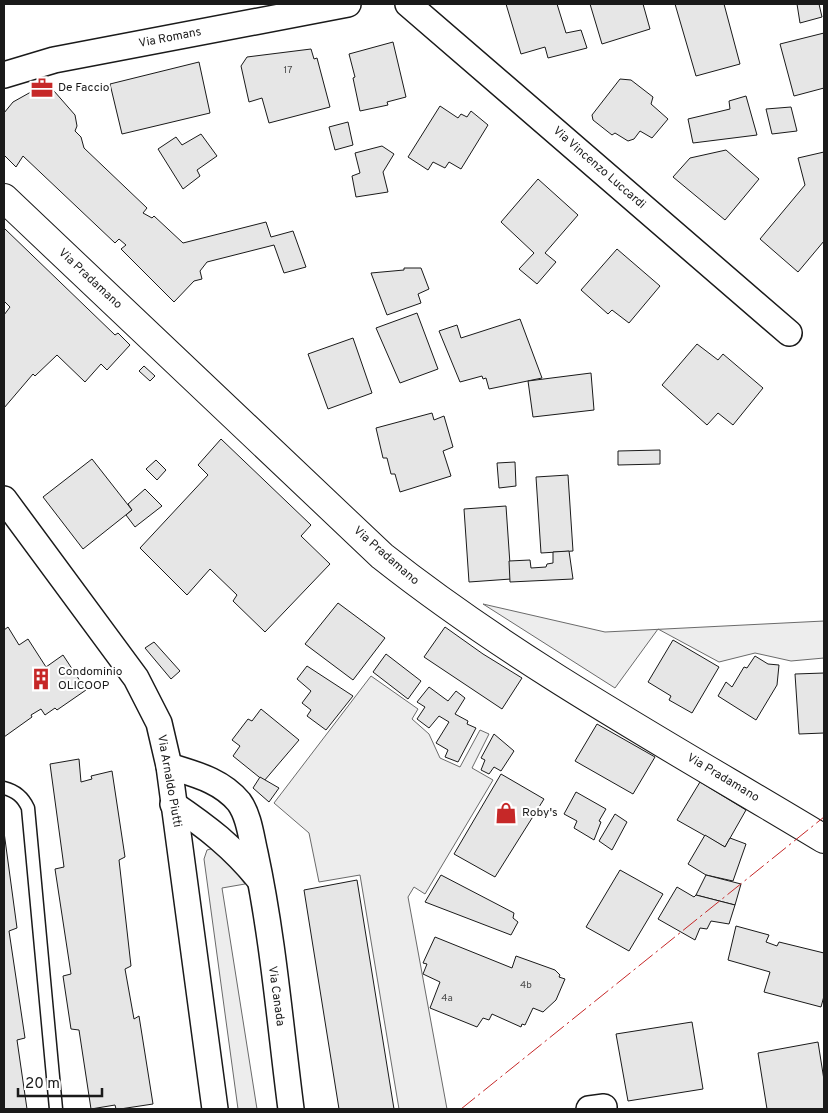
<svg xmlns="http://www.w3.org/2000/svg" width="828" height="1113" font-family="Overpass,sans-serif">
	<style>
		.green { fill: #ededed; stroke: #6a6a6a }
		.building { fill: #e6e6e6; stroke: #1a1a1a }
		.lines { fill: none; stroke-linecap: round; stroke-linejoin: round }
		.service-casing { stroke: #1a1a1a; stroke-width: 15 }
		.minor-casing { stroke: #1a1a1a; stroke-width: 28 }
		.tertiary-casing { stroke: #1a1a1a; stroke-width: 30 }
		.service { stroke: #fff; stroke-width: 12 }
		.minor { stroke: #fff; stroke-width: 25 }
		.tertiary { stroke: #fff; stroke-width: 28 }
		.power { stroke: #c62828; stroke-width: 1; stroke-dasharray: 18 4 2.5 4; stroke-linecap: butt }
		.labels { text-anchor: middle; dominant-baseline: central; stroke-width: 4; stroke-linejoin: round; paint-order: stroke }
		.number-label { font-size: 10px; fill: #4d4d4d }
		.street-label { font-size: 12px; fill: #1a1a1a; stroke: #fff }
		.poi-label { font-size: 12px; fill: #1a1a1a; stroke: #fff; text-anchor: start }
	</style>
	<rect width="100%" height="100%" fill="#fff"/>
	<g class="green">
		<path d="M483,604L605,632L824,621V658L791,661L755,653L719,662L658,629L615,688Z"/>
		<path d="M371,676L418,709L412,719L429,734L440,758L460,767L480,730L489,734L472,768L493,780L425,894L414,887L408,897L447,1109H399L360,875L319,882L309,833L274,803Z"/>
		<path d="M214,848L219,850L245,884L222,888L257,1109H238L204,859L207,850Z"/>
	</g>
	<g class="building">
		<path d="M506,4H557L566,33L581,30L587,48L548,58L545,47L521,54Z"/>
		<path d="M590,4H643L650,29L602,44Z"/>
		<path d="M675,4H724L740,64L696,76Z"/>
		<path d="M797,4H819L822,17L800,23Z"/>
		<path d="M824,33V88L794,96L780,44Z"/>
		<path d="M393,42L406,97L387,102L388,105L360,111L353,78L355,77L349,54Z"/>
		<path d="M311,49L314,59L317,58L330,107L269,123L262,98L249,102L241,66L247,57Z"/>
		<path d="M199,62L210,113L122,134L110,84Z"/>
		<path d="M620,79L631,80L653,97L651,104L668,119L652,138L640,131L634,139L628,141L615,133L612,135L593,120L592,115Z"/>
		<path d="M47,83L75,115L77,126L75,131L81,137L84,148L147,208L143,213L152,218L154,216L183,243L266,222L271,237L293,231L306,267L284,273L274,245L207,262L200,271L202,279L194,281L174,302L121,249L126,245L119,239L115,243L23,156L16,167L4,155V113L13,102Z"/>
		<path d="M746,96L757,135L693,143L688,119L730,109L729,101Z"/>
		<path d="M440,106L458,118L461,114L467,117L471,111L488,125L461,169L449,162L445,168L433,162L428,170L408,157Z"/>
		<path d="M791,107L797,131L772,134L766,109Z"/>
		<path d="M348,122L353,145L335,150L329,127Z"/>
		<path d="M201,134L217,156L197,170L200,176L183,189L158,149L176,137L182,145Z"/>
		<path d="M382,146L394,154L383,172L388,192L356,197L352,176L360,173L355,153Z"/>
		<path d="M726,150L759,179L725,220L673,177L690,158Z"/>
		<path d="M824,152V241L798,272L760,239L805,185L798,158Z"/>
		<path d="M538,179L578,215L545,253L556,262L537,284L519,269L534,253L501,222Z"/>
		<path d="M4,228L115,335L118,333L130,345L107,370L101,364L85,382L57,355L35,376L33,374L4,408V315L10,307L4,301Z"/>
		<path d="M617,249L660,286L629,323L612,310L608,314L581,290Z"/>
		<path d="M404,268H421L429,289L418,294L421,303L387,315L371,273L404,270Z"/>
		<path d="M417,313L438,369L400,383L376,328Z"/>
		<path d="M520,319L542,378L489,389L486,378L483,379L482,376L460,382L439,331L457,325L461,338Z"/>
		<path d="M353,338L372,393L328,409L308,354Z"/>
		<path d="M697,344L718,360L723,354L763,388L733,425L718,413L707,425L662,385Z"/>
		<path d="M144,366L155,376L150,381L139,371Z"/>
		<path d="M591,373L594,410L533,417L528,381Z"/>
		<path d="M432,413L434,420L444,416L453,447L443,451L451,476L400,492L395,474H391L387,458H383L376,428Z"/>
		<path d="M221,439L311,525L301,536L330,564L265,632L233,601L237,595L210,569L187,595L140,548L208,475L198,465Z"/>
		<path d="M660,450V464L618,465V451Z"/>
		<path d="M92,459L132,510L83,549L43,497Z"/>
		<path d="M156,460L166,470L157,480L146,469Z"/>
		<path d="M515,462L516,486L499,488L497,463Z"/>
		<path d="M568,475L573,551L541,553L536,477Z"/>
		<path d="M145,489L162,506L135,527L126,515L132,510L128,504Z"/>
		<path d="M506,506L511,579L469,582L464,509Z"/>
		<path d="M569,551L573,579L510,582L509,561L530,560L531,568L546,567L547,564L553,563V552Z"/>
		<path d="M338,603L385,638L353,680L305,644Z"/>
		<path d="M8,627L19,645L28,639L46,667L63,655L86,690L57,710L55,708L45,715L41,709L31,715L32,717L4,737V630Z"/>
		<path d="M445,627L483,654L522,678L502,709L424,657Z"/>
		<path d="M673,640L719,667L692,713L669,700L671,696L648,682Z"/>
		<path d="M154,642L180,671L171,679L145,648Z"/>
		<path d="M386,654L421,681L408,699L373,672Z"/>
		<path d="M755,656L768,664L779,665L777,685L756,720L718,696L726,682L732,687L744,667L747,668Z"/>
		<path d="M307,666L353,696L326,730L307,716L311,710L302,703L311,691L297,679Z"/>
		<path d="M824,673V733L799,734L795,674Z"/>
		<path d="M429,687L448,701L456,691L465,698L455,714L468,721L467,724L476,728L458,762L445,757L448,750L436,743L449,722L439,716L429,728L417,719L425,707L417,702Z"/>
		<path d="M261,709L299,740L264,781L233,756L240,746L232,740L248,719L252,721Z"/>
		<path d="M597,724L655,757L633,794L575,761Z"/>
		<path d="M494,734L514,751L501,771L494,767L489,774L481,770L485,760L481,758Z"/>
		<path d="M79,759L81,782L92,779L91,776L112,771L125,857L119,860L131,966L125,969L134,1019L139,1016L153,1104L120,1109H116L115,1105L91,1109L79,1030L71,1029L63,976L71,974L55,869L64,867L50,764Z"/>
		<path d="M501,774L544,799L495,877L454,854Z"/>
		<path d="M260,777L279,788L269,802L253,788Z"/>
		<path d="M700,782L746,810L725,847L677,820Z"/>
		<path d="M576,792L606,809L599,821L601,822L594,840L574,828L577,821L564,814Z"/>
		<path d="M615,814L627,822L612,850L599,841Z"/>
		<path d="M4,832L17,928L9,931L25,1038L17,1040L27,1109H4Z"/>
		<path d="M705,835L725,847L730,838L746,844L733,881L706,875L688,864Z"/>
		<path d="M620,870L663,894L629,951L586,927Z"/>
		<path d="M441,875L514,913L513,918L518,922L511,935L425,902Z"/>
		<path d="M706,875L741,884L735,905L696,895Z"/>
		<path d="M357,880L394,1109H339L304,890Z"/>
		<path d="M677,887L694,897L696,895L735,905L729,924L711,921L707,929L700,928L695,940L658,919Z"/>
		<path d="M736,926L769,935L766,942L777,946L779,942L824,953V996L821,1007L764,992L770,972L728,960Z"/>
		<path d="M435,937L512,968L516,956L555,970L560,975L559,977L565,979L556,1000L543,1012L533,1008L525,1025L522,1024L521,1027L492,1014L489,1020L483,1018L477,1027L430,1008L440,982L423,974L427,964L423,963Z"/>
		<path d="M692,1022L703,1089L628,1101L616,1034Z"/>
		<path d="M818,1042L824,1080V1109H767L758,1053Z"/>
	</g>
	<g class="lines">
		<g class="service-casing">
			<path id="service" d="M4,788C16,791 23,797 28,808L56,1109"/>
		</g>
		<g class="minor-casing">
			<g id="minor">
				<path d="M408,4L789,333"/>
				<path d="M4,75L54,60L348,4"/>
				<path d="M4,499L136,678L159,723L169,766L215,1109"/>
				<path d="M169,766C194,774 221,780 239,802C249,816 251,836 255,853C273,937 280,1024 291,1109"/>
				<path d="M173,804C207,827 233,847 259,879"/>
				<path d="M589,1109L604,1107V1109"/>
			</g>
		</g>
		<g class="tertiary-casing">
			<path id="tertiary" d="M4,198L382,556C520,665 675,749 824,839"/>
		</g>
		<use href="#service" class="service"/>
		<use href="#minor" class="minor"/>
		<use href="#tertiary" class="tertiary"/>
		<path class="power" d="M461,1109L824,817"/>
	</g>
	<defs>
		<g id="office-bare" transform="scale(1.725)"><path d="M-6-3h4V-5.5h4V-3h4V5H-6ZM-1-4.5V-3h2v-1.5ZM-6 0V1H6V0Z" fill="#c62828" stroke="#fff" stroke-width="2.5" paint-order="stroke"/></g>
		<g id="building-bare" transform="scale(1.725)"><path d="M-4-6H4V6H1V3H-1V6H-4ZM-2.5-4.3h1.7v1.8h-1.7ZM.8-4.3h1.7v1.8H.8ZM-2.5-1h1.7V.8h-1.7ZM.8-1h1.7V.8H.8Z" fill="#c62828" stroke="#fff" stroke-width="2.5" paint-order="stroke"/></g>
		<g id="shop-bare" transform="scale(1.725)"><path d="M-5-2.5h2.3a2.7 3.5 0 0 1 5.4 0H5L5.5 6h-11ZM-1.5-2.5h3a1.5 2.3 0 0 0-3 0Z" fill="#c62828" stroke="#fff" stroke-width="2.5" paint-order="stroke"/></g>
	</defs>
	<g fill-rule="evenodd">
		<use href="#office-bare" x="42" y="88"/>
		<use href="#building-bare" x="41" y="679"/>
		<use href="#shop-bare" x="506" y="813"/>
	</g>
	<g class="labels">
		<g class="number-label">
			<text x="288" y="70">17</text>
			<text x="526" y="985">4b</text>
			<text x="447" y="998">4a</text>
		</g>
		<g class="street-label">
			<text transform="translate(170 38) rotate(-11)">Via Romans</text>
			<text transform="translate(599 168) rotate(41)">Via Vincenzo Luccardi</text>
			<text transform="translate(90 279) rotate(43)">Via Pradamano</text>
			<text transform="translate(386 556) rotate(41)">Via Pradamano</text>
			<text transform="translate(723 778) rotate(31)">Via Pradamano</text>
			<text transform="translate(169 781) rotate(80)">Via Arnaldo Piutti</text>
			<text transform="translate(276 996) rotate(82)">Via Canada</text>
		</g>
		<g class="poi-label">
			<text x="58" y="88">De Faccio</text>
			<text x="58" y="672">Condominio<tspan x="58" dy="14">OLICOOP</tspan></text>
			<text x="522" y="813">Roby's</text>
		</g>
	</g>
	<rect width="828" height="1113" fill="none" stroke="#1a1a1a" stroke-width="10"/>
	<path d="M18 1088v8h84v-8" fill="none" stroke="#1a1a1a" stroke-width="2.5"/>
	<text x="25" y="1088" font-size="15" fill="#1a1a1a" stroke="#ffffff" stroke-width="4" paint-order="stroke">20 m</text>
</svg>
